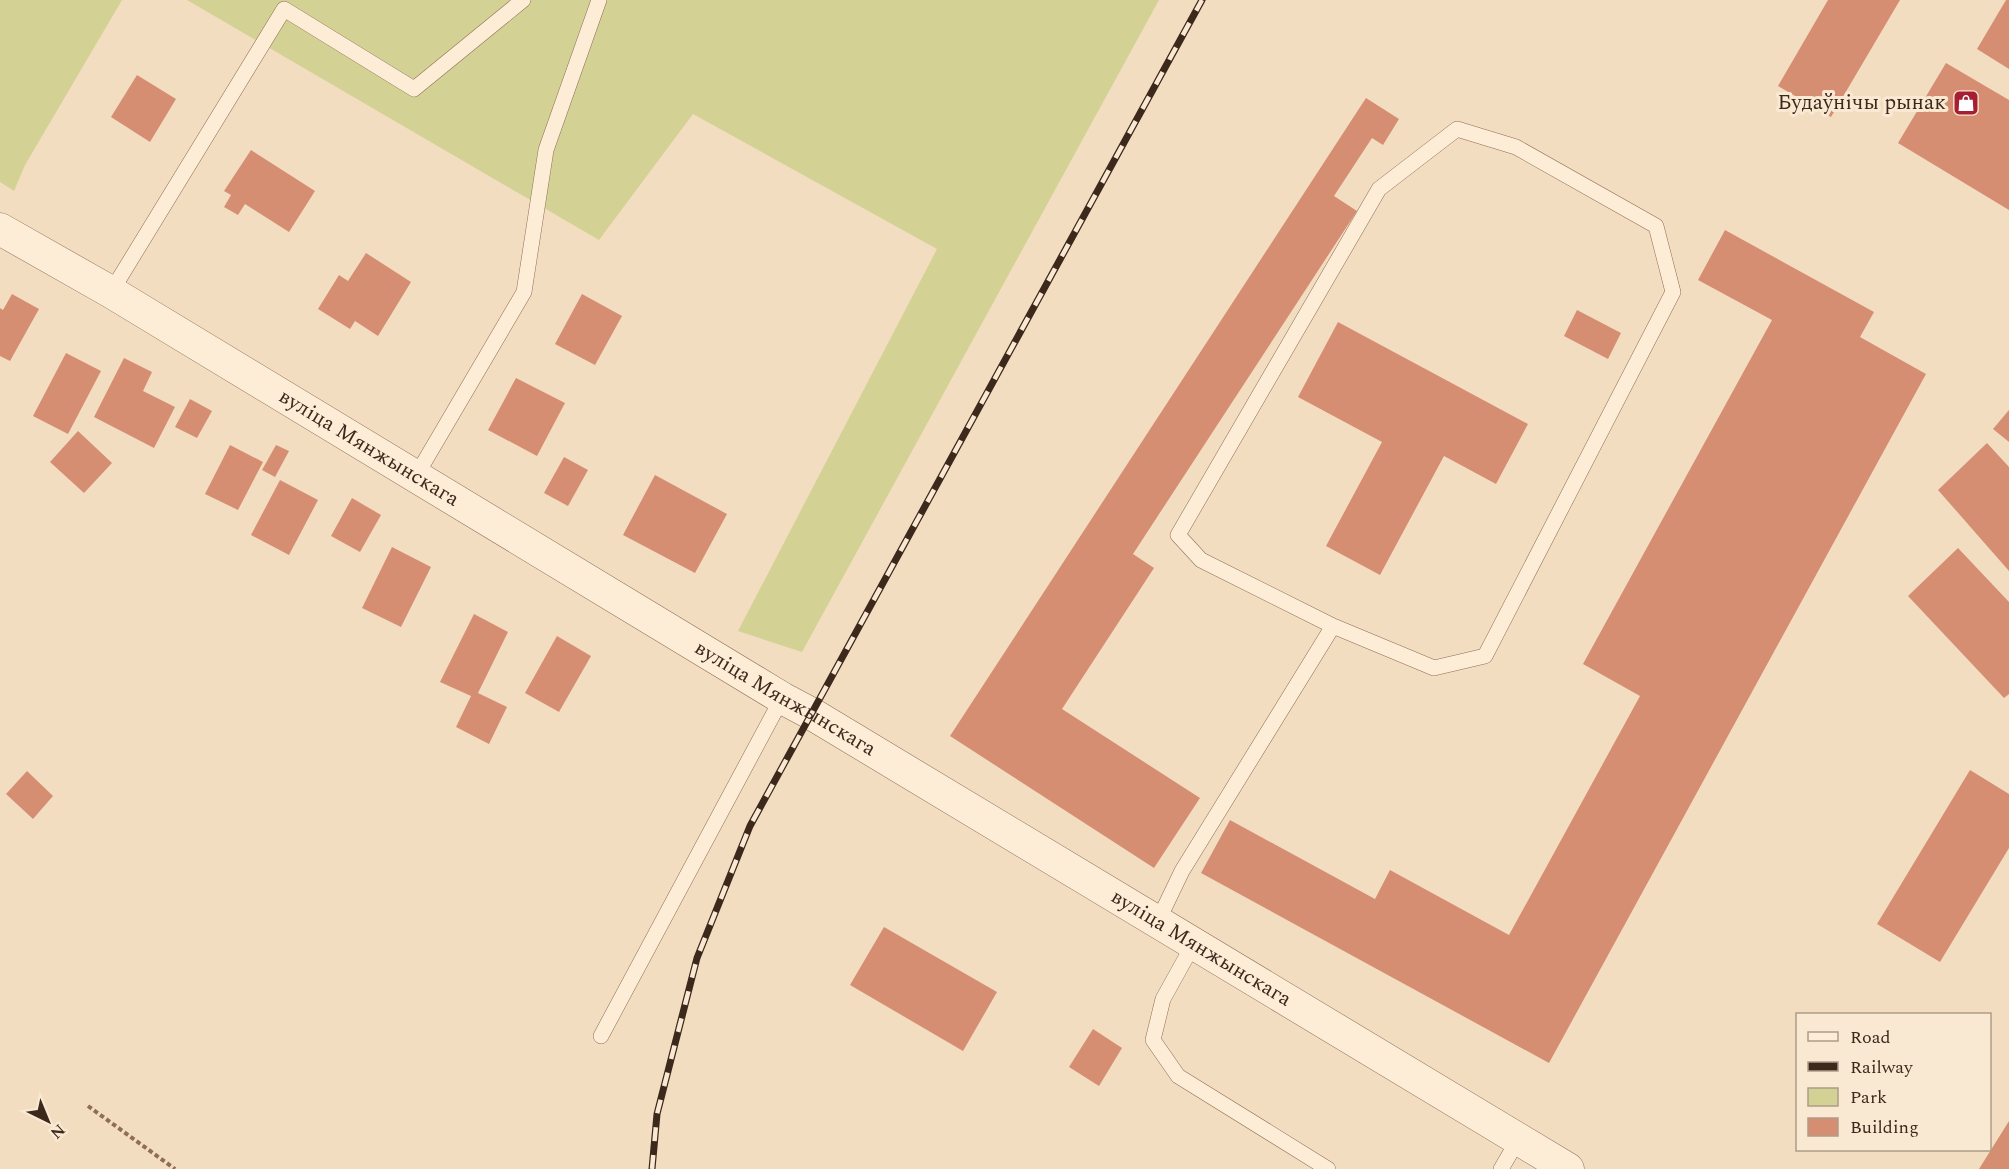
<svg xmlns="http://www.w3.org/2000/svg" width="2009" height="1169" font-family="Spectral,serif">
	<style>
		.green { fill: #d3d294 }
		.building { fill: #d68e73 }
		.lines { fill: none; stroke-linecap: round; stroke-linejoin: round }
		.service-casing { stroke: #8f6d56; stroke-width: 16 }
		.minor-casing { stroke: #8f6d56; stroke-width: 33 }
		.path { stroke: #8f6d56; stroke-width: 4; stroke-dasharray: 4.5 3; stroke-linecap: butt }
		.service { stroke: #fdecd6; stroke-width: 15 }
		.minor { stroke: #fdecd6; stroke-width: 32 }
		.rail-casing { stroke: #3d281c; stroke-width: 7 }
		.rail { stroke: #fae9d2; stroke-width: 4.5; stroke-dasharray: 14; stroke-linecap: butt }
		.labels { text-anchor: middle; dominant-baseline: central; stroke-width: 6; stroke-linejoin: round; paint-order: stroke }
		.poi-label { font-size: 21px; fill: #3d281c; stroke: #fae9d2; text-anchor: end }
		.street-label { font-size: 21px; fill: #3d281c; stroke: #fae9d2 }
	</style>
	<rect width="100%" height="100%" fill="#f3ddc1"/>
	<g class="green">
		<path d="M0,0H122L25,165L14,191L0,182Z"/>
		<path d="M187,0H1159L802,652L738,631L937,249L693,114L599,240Z"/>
	</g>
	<g class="building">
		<path d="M1828,0H1900L1831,117L1778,86Z"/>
		<path d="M2006,0H2009V69L1977,49Z"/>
		<path d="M1946,63L2009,100V210L1898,143Z"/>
		<path d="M137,75L176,99L150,142L111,117Z"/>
		<path d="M1366,98L1399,119L1383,145L1372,138L1334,196L1357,211L1133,554L1154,568L1062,709L1200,798L1154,868L950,736Z"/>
		<path d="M251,150L315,191L289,232L245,204L238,215L224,207L231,195L224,191Z"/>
		<path d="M1725,230L1874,312L1860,337L1926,374L1549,1063L1201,873L1230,820L1375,899L1390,870L1509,935L1640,696L1583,664L1772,320L1698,280Z"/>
		<path d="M366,253L411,282L378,336L355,321L350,329L318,309L339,275L348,281Z"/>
		<path d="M12,294L39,309L10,361L0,356V308L3,310Z"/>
		<path d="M582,294L622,316L595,365L555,344Z"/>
		<path d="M1577,310L1621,333L1608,359L1564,336Z"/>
		<path d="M1338,322L1528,424L1496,484L1444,456L1380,575L1326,546L1382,442L1298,397Z"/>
		<path d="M66,353L101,371L68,434L33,416Z"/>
		<path d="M124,358L152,372L143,391L175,407L154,448L94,417Z"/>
		<path d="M516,378L565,403L537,456L488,430Z"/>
		<path d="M190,399L212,411L197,438L175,427Z"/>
		<path d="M2009,410V442L1993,429Z"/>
		<path d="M78,431L112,463L84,493L50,462Z"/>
		<path d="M1987,443L2009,467V571L1938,490Z"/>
		<path d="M230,445L263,462L238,510L205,494Z"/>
		<path d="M276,445L289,451L275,477L262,470Z"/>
		<path d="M564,457L588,470L568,506L544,493Z"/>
		<path d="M655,475L727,514L695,573L623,535Z"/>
		<path d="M280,480L318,500L289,555L251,535Z"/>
		<path d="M352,498L381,515L360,552L331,536Z"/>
		<path d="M392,547L431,567L401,627L362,608Z"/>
		<path d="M1958,548L2009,602V694L2004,698L1908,596Z"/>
		<path d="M474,614L508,632L478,693L507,707L489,744L456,727L471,696L440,682Z"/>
		<path d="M557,636L591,656L559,712L525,693Z"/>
		<path d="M1970,770L2009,794V848L1940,962L1877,924Z"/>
		<path d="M27,771L53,796L33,819L6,794Z"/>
		<path d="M884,927L997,992L963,1051L850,985Z"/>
		<path d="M1093,1029L1122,1048L1099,1086L1069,1067Z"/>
		<path d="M2009,1121V1169H1979Z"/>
	</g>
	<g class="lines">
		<g class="service-casing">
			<g id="service">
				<path d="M111,292L284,9L414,89L523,0"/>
				<path d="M416,476L524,292L546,150L599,0"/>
				<path d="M1158,921L1182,871L1333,626L1434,668L1485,656L1673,292L1656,226L1516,147L1457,129L1379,189L1178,535L1201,560L1333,626"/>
				<path d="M1194,943L1163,999L1153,1040L1178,1076L1328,1169"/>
				<path d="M601,1036L782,698"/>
				<path d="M1501,1169L1518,1140"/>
			</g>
		</g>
		<g class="minor-casing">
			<g id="minor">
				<path id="s1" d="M0,229L111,292L782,698L812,714L1568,1169"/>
			</g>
		</g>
		<path class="path" d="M88,1106L175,1169"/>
		<use href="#service" class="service"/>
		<use href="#minor" class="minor"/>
		<g class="rail-casing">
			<path id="rail" d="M652,1169L657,1114L697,958L750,826L1202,0"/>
		</g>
		<use href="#rail" class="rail"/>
	</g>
	<defs>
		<g id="shop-square" transform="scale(1.35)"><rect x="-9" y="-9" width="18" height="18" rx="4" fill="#a61e32" stroke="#fae9d2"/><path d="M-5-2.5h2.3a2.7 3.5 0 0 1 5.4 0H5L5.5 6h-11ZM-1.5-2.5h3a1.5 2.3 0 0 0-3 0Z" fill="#fff"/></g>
	</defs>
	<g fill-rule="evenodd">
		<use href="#shop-square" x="1966" y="103"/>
	</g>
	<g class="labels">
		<g class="poi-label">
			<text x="1946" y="103">Будаўнічы рынак</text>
		</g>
		<g class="street-label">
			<text stroke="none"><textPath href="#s1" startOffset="429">вуліца Мянжынскага</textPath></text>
			<text stroke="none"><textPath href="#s1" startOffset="915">вуліца Мянжынскага</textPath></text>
			<text stroke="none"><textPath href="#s1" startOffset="1400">вуліца Мянжынскага</textPath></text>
		</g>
	</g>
	<rect x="1796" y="1013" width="195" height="138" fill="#fae9d2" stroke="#ae9c89" stroke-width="1.5"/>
	<rect x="1808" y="1032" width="30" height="9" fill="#fdecd6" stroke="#ae9c89" stroke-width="1.5"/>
	<text x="1850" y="1043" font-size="18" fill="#3d281c">Road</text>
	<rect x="1808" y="1062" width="30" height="9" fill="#3d281c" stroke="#ae9c89" stroke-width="1.5"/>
	<text x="1850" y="1073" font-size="18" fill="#3d281c">Railway</text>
	<rect x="1808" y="1088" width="30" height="18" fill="#d3d294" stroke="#ae9c89" stroke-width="1.5"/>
	<text x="1850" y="1103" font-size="18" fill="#3d281c">Park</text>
	<rect x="1808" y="1118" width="30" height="18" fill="#d68e73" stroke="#ae9c89" stroke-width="1.5"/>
	<text x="1850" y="1133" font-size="18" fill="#3d281c">Building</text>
	<g transform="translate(48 1121) rotate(137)" stroke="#fae9d2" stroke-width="4.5" paint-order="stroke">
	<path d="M0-4.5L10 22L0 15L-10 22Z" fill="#3d281c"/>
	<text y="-9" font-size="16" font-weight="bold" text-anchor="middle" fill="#3d281c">N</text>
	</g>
</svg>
